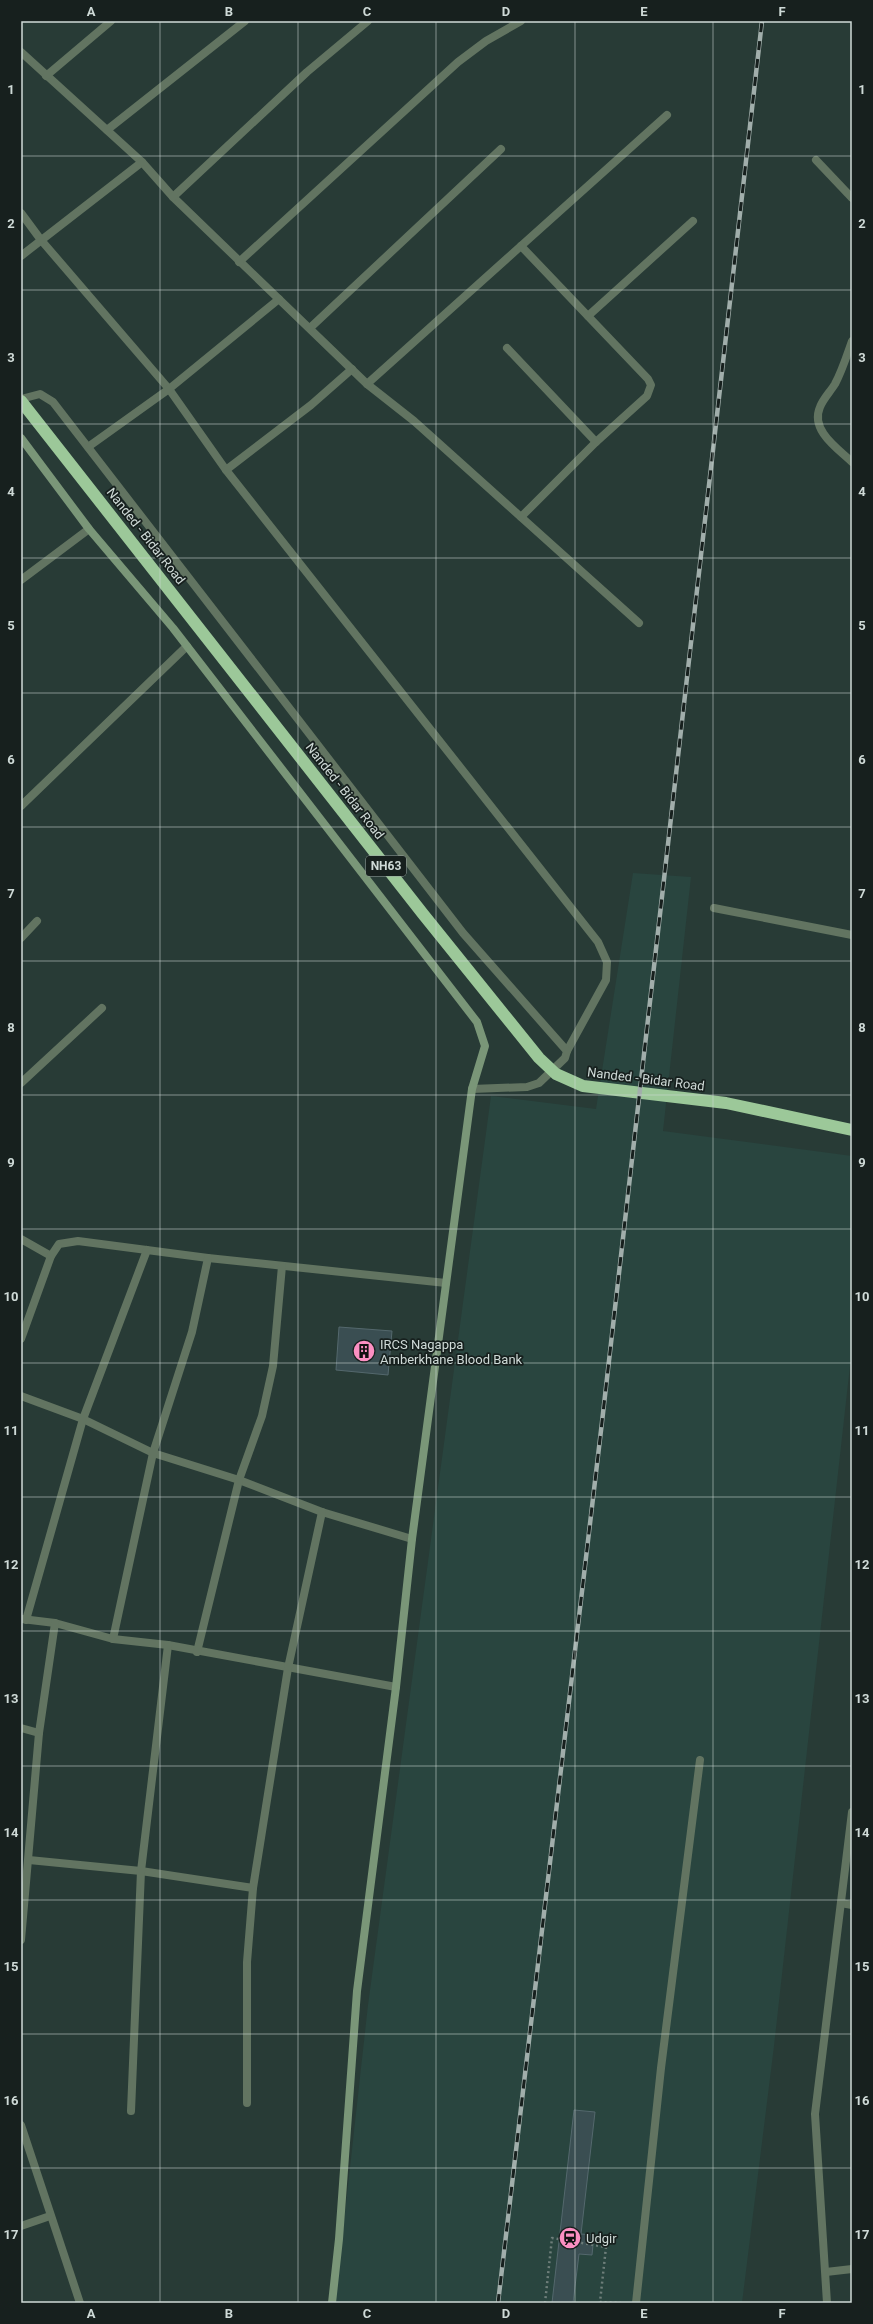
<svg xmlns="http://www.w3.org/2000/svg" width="873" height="2324" font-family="Roboto,sans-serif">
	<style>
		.built { fill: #29453f }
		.building { fill: #3a4e52; stroke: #54686d }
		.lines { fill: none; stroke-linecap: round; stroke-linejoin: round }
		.path { stroke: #6e7e7a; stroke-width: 2.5; stroke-dasharray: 2 3; stroke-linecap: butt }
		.lane { stroke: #627461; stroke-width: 8 }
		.street { stroke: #627461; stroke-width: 8 }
		.secondary { stroke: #7a9678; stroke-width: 8 }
		.highway { stroke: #9cc899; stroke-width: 12 }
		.rail-casing { stroke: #a1aeab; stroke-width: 4.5 }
		.rail { stroke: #17201e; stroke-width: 3; stroke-dasharray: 9; stroke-linecap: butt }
		.grid { fill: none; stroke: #cfdad7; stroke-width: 1; stroke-opacity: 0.55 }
		.labels { text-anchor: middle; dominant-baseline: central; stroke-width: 3.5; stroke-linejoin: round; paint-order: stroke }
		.shield { fill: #17201e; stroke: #98a2a0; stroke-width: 1 }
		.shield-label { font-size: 12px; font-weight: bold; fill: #cfdad7 }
		.street-label { font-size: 13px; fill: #cfdad7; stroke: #17201e }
		.poi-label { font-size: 13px; fill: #cfdad7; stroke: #17201e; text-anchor: start }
		.neatline { fill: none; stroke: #cfdad7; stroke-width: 1.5 }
		.grid-label { font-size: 13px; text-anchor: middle; font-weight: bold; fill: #cfdad7 }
	</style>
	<rect width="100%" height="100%" fill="#283b36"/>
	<path class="built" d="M633,873L691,877L663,1131L852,1156V1348L774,2046L742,2303H335L368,2005L491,1096L596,1109Z"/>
	<g class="building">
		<path d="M339,1327L392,1331L388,1375L336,1370Z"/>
		<path d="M574,2110L595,2112L581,2234L594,2235L592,2255L579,2254L573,2303H552Z"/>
	</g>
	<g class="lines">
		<path class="path" d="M545,2303L552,2238L606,2247L600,2302L621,2303"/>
		<path class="lane" d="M636,2303L661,2068L700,1760"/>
		<g class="street">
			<path d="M21,52L142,162L173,197L367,384L414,421L639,623"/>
			<path d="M46,76L111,21"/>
			<path d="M107,130L245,21"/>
			<path d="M816,160L852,198"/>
			<path d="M173,197L307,72L368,21"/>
			<path d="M21,213L41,240L169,389L226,470L598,942L607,962L606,980L567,1051"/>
			<path d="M21,256L142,162"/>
			<path d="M239,262L458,62L486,41L521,21"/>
			<path d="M588,316L693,221"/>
			<path d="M310,328L501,149"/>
			<path d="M852,341C847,355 842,371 835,384C830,392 823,399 820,407C810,430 837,448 852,462"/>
			<path d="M507,348L596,442"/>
			<path d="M367,384L667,115"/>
			<path d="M21,399L40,394L53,402L463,933L567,1051L565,1058L539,1083L527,1087L472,1089"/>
			<path d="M88,447L169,389L279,299"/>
			<path d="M226,470L311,405L352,369"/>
			<path d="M521,517L596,442L647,396L651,385L648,379L521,246"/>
			<path d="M21,580L89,529"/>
			<path d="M21,806L187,646"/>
			<path d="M714,908L852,935"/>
			<path d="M21,938L37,921"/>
			<path d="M21,1083L102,1008"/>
			<path d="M21,1239L51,1256"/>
			<path d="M21,1339L51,1256L59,1244L78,1241L208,1258L446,1283"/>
			<path d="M21,1396L83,1419L153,1453L239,1480L322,1512L412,1539"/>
			<path d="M22,1619L55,1623L113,1639L168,1645L396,1687"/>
			<path d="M26,1620L83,1419L147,1250"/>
			<path d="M113,1639L153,1453L192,1332L208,1258"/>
			<path d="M197,1652L239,1480L262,1416L273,1366L282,1266"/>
			<path d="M21,1728L39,1733"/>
			<path d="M29,1860L141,1871L253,1888"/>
			<path d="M841,1903L852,1905"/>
			<path d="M21,1940L39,1733L55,1623"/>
			<path d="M247,2103V1962L253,1888L288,1668L322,1512"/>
			<path d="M131,2111L141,1871L168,1645"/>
			<path d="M21,2125L80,2303"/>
			<path d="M21,2226L50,2216"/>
			<path d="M826,2272L852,2269"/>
			<path d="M827,2303L815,2114L852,1812"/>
		</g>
		<path class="secondary" d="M21,438L89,529L173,628L477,1022L485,1046L472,1089L412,1539L396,1687L357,1991L339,2239L332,2303"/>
		<path class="highway" d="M21,401L423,914L539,1058L556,1074L583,1086L726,1103L852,1130"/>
		<g class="rail-casing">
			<path id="rail" d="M498,2303L602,1422L762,21"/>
		</g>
		<use href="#rail" class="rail"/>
	</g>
	<path class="grid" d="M160,21V2303M298,21V2303M436,21V2303M575,21V2303M713,21V2303M21,156H852M21,290H852M21,424H852M21,558H852M21,693H852M21,827H852M21,961H852M21,1095H852M21,1229H852M21,1363H852M21,1497H852M21,1631H852M21,1766H852M21,1900H852M21,2034H852M21,2168H852"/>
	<defs>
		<g id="building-disc" transform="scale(1.15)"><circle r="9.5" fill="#fc8fc2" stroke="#17201e"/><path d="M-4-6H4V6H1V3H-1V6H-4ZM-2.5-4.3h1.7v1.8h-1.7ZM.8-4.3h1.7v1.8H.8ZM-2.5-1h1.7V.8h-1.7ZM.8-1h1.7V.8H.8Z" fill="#111"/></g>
		<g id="station-disc" transform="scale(1.15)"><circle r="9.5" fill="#fc8fc2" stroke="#17201e"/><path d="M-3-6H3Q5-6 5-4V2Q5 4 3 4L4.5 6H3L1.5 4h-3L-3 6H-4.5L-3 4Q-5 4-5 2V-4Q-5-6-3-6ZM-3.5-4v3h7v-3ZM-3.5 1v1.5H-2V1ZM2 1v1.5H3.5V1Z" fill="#111"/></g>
	</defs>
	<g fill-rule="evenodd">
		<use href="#building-disc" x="364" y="1351"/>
		<use href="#station-disc" x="570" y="2238"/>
	</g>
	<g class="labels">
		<rect class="shield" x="366" y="856" width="40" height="20" rx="3"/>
		<g class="shield-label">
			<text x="386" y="866">NH63</text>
		</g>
		<g class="street-label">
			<text transform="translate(146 536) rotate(52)">Nanded - Bidar Road</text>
			<text transform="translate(345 791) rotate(52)">Nanded - Bidar Road</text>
			<text transform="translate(646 1079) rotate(7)">Nanded - Bidar Road</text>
		</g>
		<g class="poi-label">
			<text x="380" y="1344">IRCS Nagappa<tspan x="380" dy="15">Amberkhane Blood Bank</tspan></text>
			<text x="586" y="2238">Udgir</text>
		</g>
	</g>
	<rect width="873" height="2324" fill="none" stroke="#17201e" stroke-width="44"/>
	<rect x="22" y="22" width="829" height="2280" class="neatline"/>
	<g class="grid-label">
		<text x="91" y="16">A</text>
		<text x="229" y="16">B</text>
		<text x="367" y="16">C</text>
		<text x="506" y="16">D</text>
		<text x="644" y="16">E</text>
		<text x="782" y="16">F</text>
		<text x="11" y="94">1</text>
		<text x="862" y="94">1</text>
		<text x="11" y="228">2</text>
		<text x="862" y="228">2</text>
		<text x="11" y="362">3</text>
		<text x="862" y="362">3</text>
		<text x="11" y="496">4</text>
		<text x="862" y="496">4</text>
		<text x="11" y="630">5</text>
		<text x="862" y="630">5</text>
		<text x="11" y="764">6</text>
		<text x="862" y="764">6</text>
		<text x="11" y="898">7</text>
		<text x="862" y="898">7</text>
		<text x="11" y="1032">8</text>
		<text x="862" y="1032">8</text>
		<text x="11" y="1167">9</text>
		<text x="862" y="1167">9</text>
		<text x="11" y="1301">10</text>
		<text x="862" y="1301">10</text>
		<text x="11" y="1435">11</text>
		<text x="862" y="1435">11</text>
		<text x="11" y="1569">12</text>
		<text x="862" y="1569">12</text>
		<text x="11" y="1703">13</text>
		<text x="862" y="1703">13</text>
		<text x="11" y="1837">14</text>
		<text x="862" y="1837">14</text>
		<text x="11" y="1971">15</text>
		<text x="862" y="1971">15</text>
		<text x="11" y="2105">16</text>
		<text x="862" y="2105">16</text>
		<text x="11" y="2239">17</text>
		<text x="862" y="2239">17</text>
		<text x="91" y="2318">A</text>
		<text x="229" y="2318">B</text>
		<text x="367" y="2318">C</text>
		<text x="506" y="2318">D</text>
		<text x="644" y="2318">E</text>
		<text x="782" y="2318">F</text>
	</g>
</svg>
